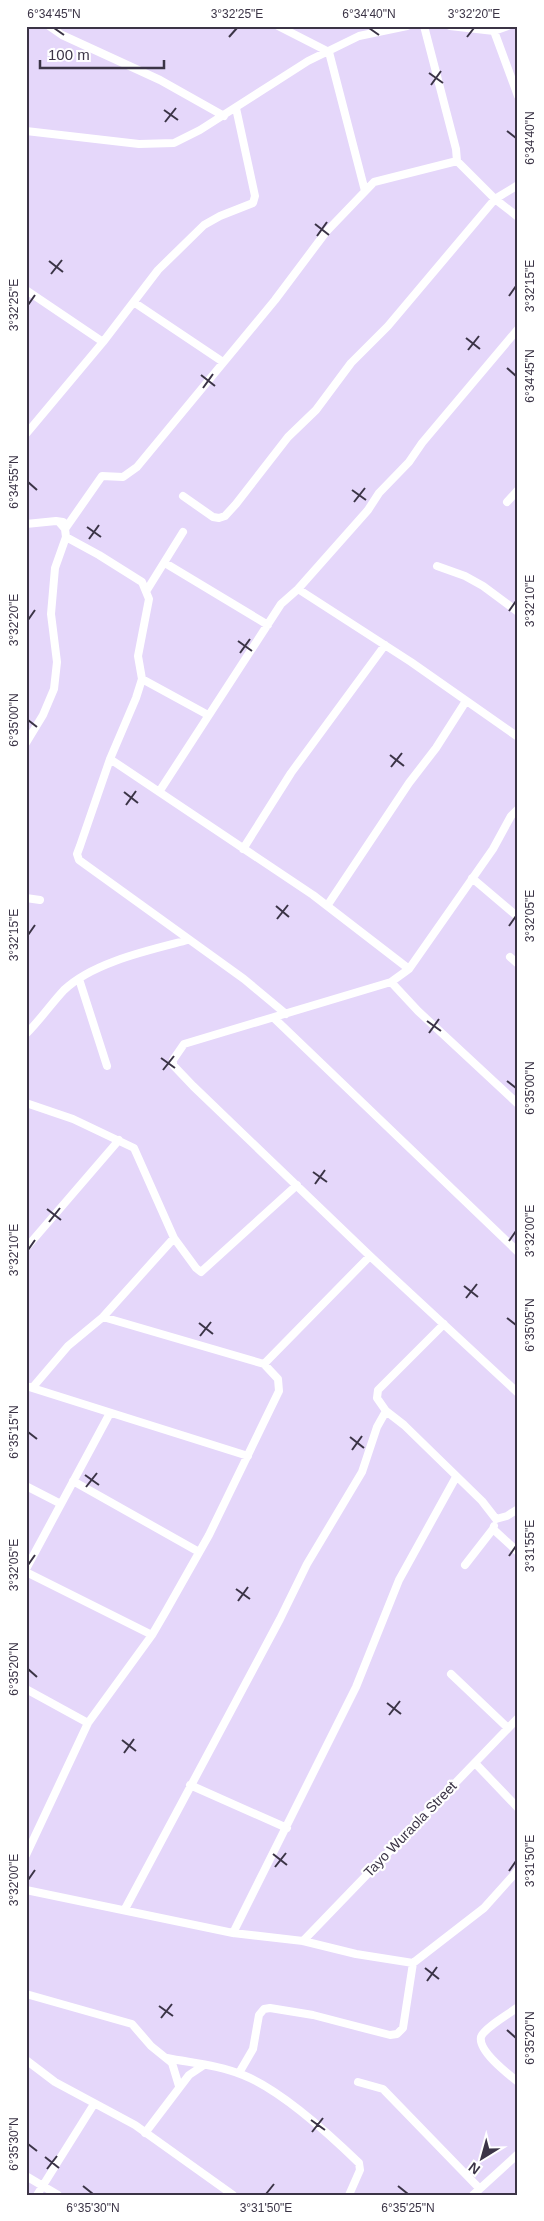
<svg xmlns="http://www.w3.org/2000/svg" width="544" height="2221" font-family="Helvetica,sans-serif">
<rect width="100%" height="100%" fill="#e5d7fa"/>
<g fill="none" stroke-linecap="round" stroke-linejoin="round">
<path stroke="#fff" stroke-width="8" d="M49 26 62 35 160 80 224 116
M278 26 329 52 365 191
M424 26 456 149 457 161 495 199 518 217
M450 26 494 31 508 26
M494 31 518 96
M26 131 139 144 174 143 200 130 308 61 359 36 407 26
M26 290 103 342
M135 303 223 362
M26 434 103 342 158 270 204 225 220 216 253 203 255 196 236 108
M183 496 213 517 219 518 225 516 236 504 288 437 316 410 351 363 388 326 495 199 518 185
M507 502 518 490
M26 524 56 521 63 522
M65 529 102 476 123 477 137 467 275 300 326 232 374 182 457 161
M66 537 99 555 142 582 149 599 138 656 142 679 136 698 110 759 80 846 77 854 79 860 244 979 286 1014
M165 563 268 625
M437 566 465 576 483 586 518 612
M298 589 411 662 518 737
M147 590 183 532
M142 679 208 715
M26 743 43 715 54 689 57 662 51 614 55 568 66 537 65 529 59 522
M110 759 313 895 409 969
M159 792 281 604 298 589 368 510 379 493 409 462 422 443 518 329
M518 809 511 816 493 849 409 969 391 982 184 1044 173 1060V1065L193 1086 370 1256 518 1393
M243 849 291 773 385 645
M472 878 518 917
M26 898 40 900
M327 906 409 783 436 748 466 701
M510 957 518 964
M79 979 107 1066
M391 982 418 1011 518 1104
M274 1018 518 1252
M26 1034C40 1020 51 1004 64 990 93 962 150 950 188 940
M26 1103 73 1119 134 1148 174 1238 196 1268 201 1272 297 1185
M26 1248 119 1140
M264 1364 370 1256
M26 1386 248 1456
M33 1387 68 1346 103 1317 174 1238
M386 1411 404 1425 482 1501 496 1519
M73 1481 199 1552
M26 1486 61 1504
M496 1519 507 1516 518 1509
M494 1526 493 1529 518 1552
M465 1565 493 1529
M26 1569 110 1413
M26 1572 152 1635
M451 1674 508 1728
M26 1689 88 1723
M475 1763 518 1808
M190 1785 287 1828
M26 1855 88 1723 152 1635 166 1611 209 1535 279 1391 278 1379 264 1364 103 1317
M26 1890 233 1933 303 1941 356 1954 413 1963
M125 1909 280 1619 307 1564 362 1472 377 1427 386 1411 377 1398 378 1390 444 1324
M233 1933 356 1687 399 1580 456 1477
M303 1941 518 1718
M26 1994 132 2024 151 2046 172 2063 179 2086
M518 2007C509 2014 484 2028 481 2037 478 2051 508 2074 518 2082
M167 2058C192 2063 219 2065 243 2075 281 2090 329 2134 359 2163L360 2170 349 2195
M26 2060 55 2082 135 2125 233 2195
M239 2073 253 2049 259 2015 264 2009 270 2008 313 2015 390 2035 397 2034 403 2028 413 1963 484 1908 518 1870
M358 2082 383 2089 479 2188
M145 2133 189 2075 204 2065
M26 2176 58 2195
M37 2195 94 2104
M473 2195 518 2154"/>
</g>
<path fill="none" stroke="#3b3446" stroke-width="2" d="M54 28 64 35M369 28 379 35M229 37 237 28M467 37 474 28M429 73 443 83M431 85 441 71M164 110 178 120M165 122 176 108M507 131 516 138M315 224 329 235M317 236 327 222M49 261 63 272M51 274 62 260M509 296 516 286M28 305 35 295M466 338 480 349M468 350 479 336M507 368 516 376M201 375 215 386M203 388 213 374M28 482 37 490M352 490 366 500M354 502 365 488M87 527 101 537M89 539 99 525M509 611 516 601M28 620 35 610M238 641 252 651M240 653 250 639M28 720 37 727M390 755 404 766M391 767 402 753M124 792 138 803M126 805 136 791M276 906 289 917M277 919 288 905M509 926 516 916M28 935 35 925M427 1021 441 1031M429 1033 439 1019M161 1058 175 1068M163 1070 174 1056M507 1081 516 1088M313 1172 327 1182M315 1184 325 1170M47 1209 61 1220M49 1222 60 1208M509 1241 516 1231M28 1250 35 1240M464 1286 478 1297M466 1298 477 1284M507 1318 516 1325M199 1323 213 1334M200 1336 211 1322M28 1432 37 1439M350 1437 364 1448M352 1450 362 1436M85 1475 99 1485M86 1487 97 1473M509 1556 516 1546M28 1565 35 1555M236 1589 250 1599M238 1601 248 1587M28 1669 37 1677M387 1703 401 1714M389 1715 400 1701M122 1740 136 1751M124 1753 134 1739M273 1854 287 1865M275 1867 286 1853M509 1871 516 1861M28 1880 35 1870M425 1968 439 1979M427 1981 437 1967M159 2006 173 2016M161 2018 172 2004M507 2030 516 2038M311 2120 325 2130M312 2132 323 2118M28 2144 37 2151M45 2157 59 2168M47 2169 57 2156M83 2186 93 2194M398 2186 408 2194M266 2194 274 2184"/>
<g text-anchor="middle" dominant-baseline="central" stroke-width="4.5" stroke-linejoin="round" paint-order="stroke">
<g font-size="14" fill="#3b3446" stroke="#fff">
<text transform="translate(410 1829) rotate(-46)">Tayo Wuraola Street</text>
</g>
</g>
<rect width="544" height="2221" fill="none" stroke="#ffffff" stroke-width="55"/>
<g transform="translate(482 2158) rotate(217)" stroke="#ffffff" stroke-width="4" paint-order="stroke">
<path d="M0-4L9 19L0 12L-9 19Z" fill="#3b3446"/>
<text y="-8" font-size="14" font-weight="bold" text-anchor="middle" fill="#3b3446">N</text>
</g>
<path d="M40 60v8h124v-8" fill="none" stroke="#3b3446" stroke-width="2.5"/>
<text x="48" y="60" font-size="15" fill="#3b3446" stroke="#ffffff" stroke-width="4" paint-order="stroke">100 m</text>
<rect x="28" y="28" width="488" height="2166" fill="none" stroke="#3b3446" stroke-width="2"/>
<g font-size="12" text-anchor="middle" fill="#3b3446">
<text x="54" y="18">6°34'45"N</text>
<text x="237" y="18">3°32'25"E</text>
<text x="369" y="18">6°34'40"N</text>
<text x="474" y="18">3°32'20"E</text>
<text transform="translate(530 138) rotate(-90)" y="4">6°34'40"N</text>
<text transform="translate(530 286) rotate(-90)" y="4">3°32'15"E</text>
<text transform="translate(14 305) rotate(-90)" y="4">3°32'25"E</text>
<text transform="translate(530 376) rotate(-90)" y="4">6°34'45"N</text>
<text transform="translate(14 482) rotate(-90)" y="4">6°34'55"N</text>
<text transform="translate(530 601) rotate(-90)" y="4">3°32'10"E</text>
<text transform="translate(14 620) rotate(-90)" y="4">3°32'20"E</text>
<text transform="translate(14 720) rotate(-90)" y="4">6°35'00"N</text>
<text transform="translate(530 916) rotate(-90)" y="4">3°32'05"E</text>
<text transform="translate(14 935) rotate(-90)" y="4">3°32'15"E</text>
<text transform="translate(530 1088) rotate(-90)" y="4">6°35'00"N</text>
<text transform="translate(530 1231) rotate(-90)" y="4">3°32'00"E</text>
<text transform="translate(14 1250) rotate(-90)" y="4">3°32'10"E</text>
<text transform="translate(530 1325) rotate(-90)" y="4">6°35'05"N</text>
<text transform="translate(14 1432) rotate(-90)" y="4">6°35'15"N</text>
<text transform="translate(530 1546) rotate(-90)" y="4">3°31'55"E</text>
<text transform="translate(14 1565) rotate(-90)" y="4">3°32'05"E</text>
<text transform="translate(14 1669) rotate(-90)" y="4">6°35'20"N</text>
<text transform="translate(530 1861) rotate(-90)" y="4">3°31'50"E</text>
<text transform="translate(14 1880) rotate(-90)" y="4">3°32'00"E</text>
<text transform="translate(530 2038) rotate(-90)" y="4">6°35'20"N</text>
<text transform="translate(14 2144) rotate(-90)" y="4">6°35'30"N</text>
<text x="93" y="2212">6°35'30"N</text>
<text x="266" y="2212">3°31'50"E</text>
<text x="408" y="2212">6°35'25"N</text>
</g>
</svg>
